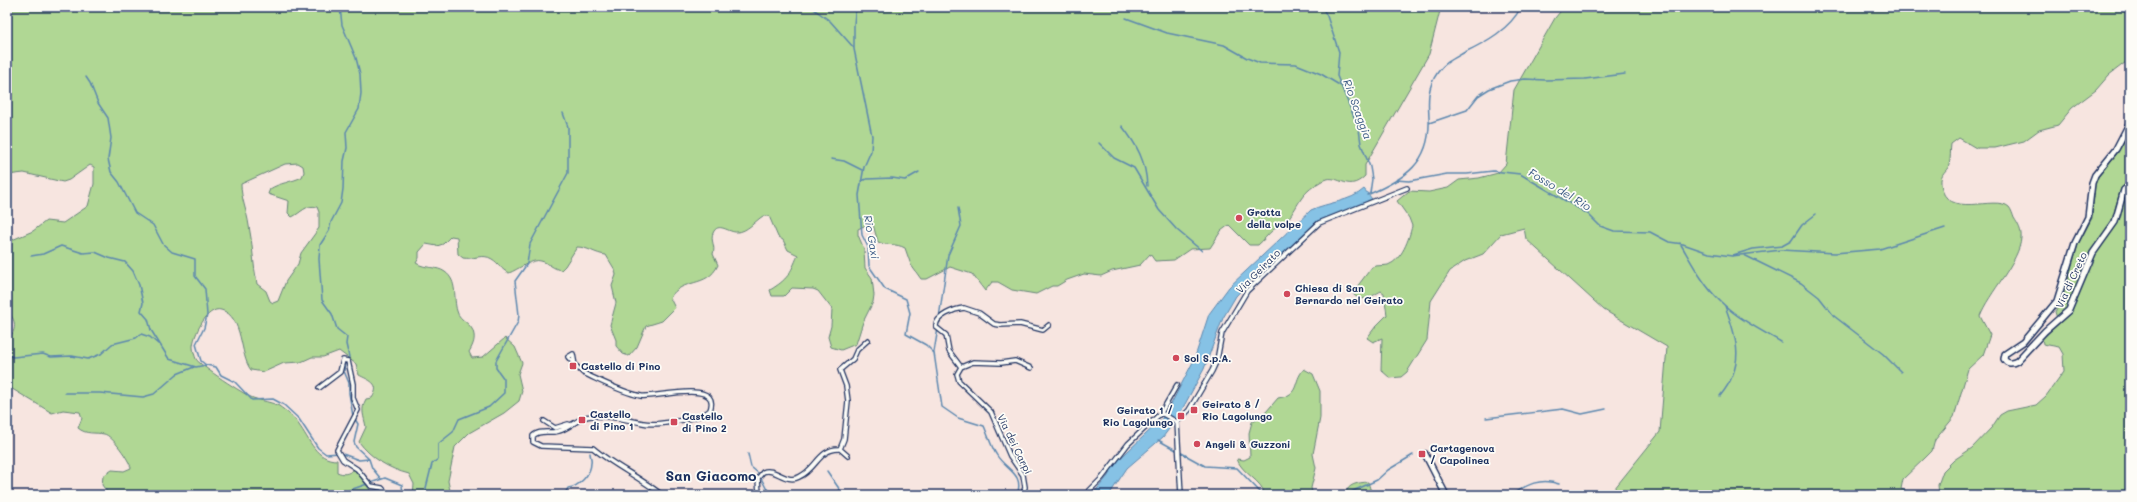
<svg xmlns="http://www.w3.org/2000/svg" width="2137" height="502" font-family="Mali,sans-serif">
<rect width="100%" height="100%" fill="#f7e5e0"/>
<filter id="ink" filterUnits="userSpaceOnUse"><feTurbulence type="fractalNoise" baseFrequency=".025" numOctaves="2"/><feDisplacementMap in="SourceGraphic" scale="8" xChannelSelector="R" yChannelSelector="G"/><feConvolveMatrix kernelMatrix="1 2 1 2 8 2 1 2 1" color-interpolation-filters="sRGB"/></filter>
<g filter="url(#ink)">
<path fill="#b0d794" stroke="#668379" fill-rule="evenodd" d="M7 7H1441L1429 54 1365 165V176C1346 195 1338 170 1320 182 1299 195 1301 202 1288 219 1285 223 1278 226 1273 230 1268 234 1264 240 1258 245H1249L1229 225 1221 231 1210 248 1190 249 1174 260 1155 261 1150 254 1140 265 1112 271 1101 276 1084 274 1067 280 1057 286H1052L1036 294 1012 290 998 282H992L985 291 972 274 950 267 927 279H921L911 265 905 248C896 243 887 246 878 242L873 225 868 224 858 229V235L864 249 865 268 872 278 874 295 873 302 863 322 856 344 841 350 831 347 828 337 831 326 832 309 818 291 813 289 792 288 784 296H772L770 290C788 279 790 274 798 255L788 250 783 240 778 237 769 216H763C755 221 747 232 737 232 729 233 718 221 713 233 710 241 716 246 713 254L718 265C707 289 682 277 670 298L675 308 662 321 646 326 637 347 629 356 623 354 616 346V340L610 325 616 303 612 286 616 275 615 270 606 255C595 254 588 247 577 247L565 266 561 270C553 269 549 263 541 261 533 258 517 270 509 273 501 270 499 263 492 259 483 253 472 260 463 258L458 254 457 237 451 236 443 244 437 246 426 244 419 252V258L416 263C425 269 437 266 445 272 458 281 453 298 457 311 459 321 473 323 474 335 475 341 472 347 469 352L472 358 483 357 505 338 515 347 522 363 518 374 522 391 519 401 504 413 469 433 455 447 448 481 451 495H413L414 484 409 474C389 469 371 458 359 442L366 427C364 416 360 410 366 399L372 398C382 383 368 380 359 375L356 364 339 351 323 357H312L301 362 284 363 264 372 251 370C239 355 244 316 221 310 207 306 193 336 193 347 193 351 195 356 196 359 199 365 245 395 253 398 261 401 272 402 279 406 286 411 295 418 299 425 310 440 316 460 337 460V472C344 475 348 474 353 470L356 471 370 490 379 495H107V492L102 485 103 476 112 470 124 471 131 468C130 461 112 435 104 434 95 432 86 435 78 428L82 418 80 412 63 410 52 413 9 387 7 388V339C17 332 17 319 7 312V248L12 240 33 231 46 221 63 223 88 206 94 184V167L90 165 69 180 63 182 24 173 7 175ZM298 163 303 166 304 172 302 177C292 182 279 183 270 189L268 194 289 201 288 213 292 217C301 213 306 204 317 207L319 212V228L301 253 298 264 286 281 278 301 273 303 270 301 266 291 257 284C253 265 253 245 249 226 247 211 241 199 241 184L285 164Z
M1564 7H2130V59L2109 75 2096 90 2072 108 2058 125 2039 130 2024 141 1995 148H1976L1959 138 1951 144C1950 150 1951 159 1949 165 1947 172 1940 172 1941 184 1945 221 1995 194 2009 207 2011 209 2013 215 2014 218 2018 224 2022 231 2021 238 2020 261 1988 294 1980 316L1990 335 1983 355 1968 369 1954 417 1935 440 1932 451 1925 458 1903 479 1901 489 1916 495H1598L1610 494 1660 432 1667 347 1604 310 1526 239 1524 228 1501 234 1483 254 1465 261 1450 271 1431 301 1427 340 1407 372 1401 377 1390 378 1381 370 1382 338 1373 342 1367 338 1376 326 1387 315 1384 293 1381 291C1372 296 1363 303 1354 295L1353 292 1372 267C1377 265 1383 266 1388 265 1402 260 1409 239 1412 226L1409 218 1397 201 1409 191 1429 192 1448 188 1459 180 1479 178 1498 173 1506 164 1514 90 1555 18Z
M2130 131V182L2121 188 2112 220 2091 252 2067 308 2057 318 2055 312 2064 294 2078 244 2092 218 2095 184 2098 177 2119 151Z
M2130 189V495H1939L1938 485 1943 471 1954 460 1972 448 1992 427 2000 415 2007 411 2036 405 2046 396 2064 371 2063 354 2059 347 2043 344 2042 339 2071 313 2095 255 2121 216 2125 197Z
M1304 369 1313 374 1320 391V418L1313 454 1316 468 1311 488 1313 495H1265C1262 480 1242 474 1237 459L1244 460 1250 457 1249 433 1252 422 1266 412 1278 398C1301 395 1292 382 1304 369Z
M1368 482 1372 495H1345C1348 483 1358 483 1368 482Z"/>
<path fill="#86c2e5" stroke="#5b87af" d="M1364 189 1372 199 1367 201 1368 203 1315 223 1298 241 1250 281 1236 296 1223 318 1204 369 1178 417 1163 437 1127 468 1109 495H1092L1108 476 1113 465 1161 420 1170 406 1194 360 1209 314 1229 287 1311 210C1328 202 1350 202 1364 189Z"/>
<g fill="none" stroke-linecap="round" stroke-linejoin="round">
<path stroke="#5b87af" stroke-width="1.5" d="M340 7 342 25 356 58 360 74 361 93 359 109 346 132 347 148 344 161 343 189 341 203 331 222 329 231 320 245 319 259 322 300 332 314 337 329 347 337 346 344 349 357 345 363 344 371 349 383V393L353 416 358 424 354 442 356 447 369 459 372 468 381 479
M811 7 830 21 854 48
M858 7 855 13 854 24V49L872 136 871 151 864 167 859 195 862 235 868 247 869 266 885 289 906 299 910 313 906 334 926 345 934 353 942 407 958 418 984 426C988 435 991 446 996 454 1005 470 1025 473 1017 495
M1322 7 1327 16 1339 52 1337 76 1359 129 1361 144 1370 167 1372 179 1370 193
M1126 18 1167 33 1224 45 1247 58 1260 63 1296 64 1321 74 1341 86
M86 77 90 83 98 103 108 118 111 138 108 159 111 172 119 182 135 213 153 225 163 244 172 252 195 259V276L205 289 207 315 204 328 196 344 201 361 206 365
M1429 123 1467 110 1478 96 1489 89 1510 81 1525 79 1545 80 1585 79 1625 74
M1122 126C1137 145 1146 161 1147 186
M1099 143 1114 158 1134 168 1159 210 1177 230 1202 251
M831 159 844 161 862 170
M1396 180 1409 181 1447 174H1467L1493 171 1520 174 1588 214 1600 226 1614 231 1650 232 1669 242 1683 244 1709 253 1732 256 1781 250 1835 253 1880 249 1945 228
M861 181 867 179 892 178 905 180 919 172
M1367 195C1405 179 1431 163 1429 118 1428 101 1427 87 1438 72 1445 62 1455 58 1465 52 1486 42 1510 29 1521 7
M1680 243C1692 263 1703 285 1720 301 1737 318 1760 330 1781 342
M1733 255 1753 249 1782 246 1791 241 1802 225 1816 214
M1744 255 1801 283 1819 297 1834 316 1883 354 1901 372
M31 256 43 254 61 246 83 253 95 252 109 258 125 262 133 271 139 285 143 303 141 311 148 319 151 330 169 359 196 367 206 365 216 367 221 375 235 382 252 400 273 399 284 405 299 419 318 448 326 454 340 453 359 460 369 459
M939 318 948 255 961 226 958 208
M934 352 939 322
M7 354 13 357 43 354 51 357 72 356 88 359 101 354 112 344 136 338 141 334 150 337 158 344
M65 393H100L143 397 154 394 177 374 194 367
M1720 396C1745 366 1738 340 1725 306
M1486 418 1563 409 1582 414 1606 409
M1158 440 1205 466 1237 468 1263 495
M748 454 751 467 758 473
M827 471 840 490 841 495
M761 478 766 488 774 495
M335 495 385 478 402 485 403 495
M427 495 426 488 432 464 438 459V444L453 432 459 419 489 407 504 393V379L496 368V361L518 322 519 315 515 281 527 264 530 244 568 173V127L563 113
M564 495 568 488C579 487 591 474 591 463 592 459 590 456 590 453
M647 495V494
M1349 495 1351 492 1377 480 1388 470 1413 455
M1511 495C1526 485 1541 477 1559 484"/>
<defs>
<path id="street" d="M575 365 573 354 568 357C573 363 578 368 583 373 601 381 621 392 641 396 653 399 722 378 710 410 701 419 656 426 643 423 626 420 610 415 592 416 579 416 571 428 559 431 551 434 539 429 533 436V442L541 446 593 448C614 466 640 477 662 495
M961 367 949 351 946 335 936 327C935 316 955 309 964 308L979 313 994 324 1000 325 1020 324 1043 330 1049 325
M319 388 340 372 343 360 348 361 353 384V398L358 410 337 450 343 460 357 469 371 486 382 488 388 495
M1161 413 1177 422
M544 421 555 428 568 424 571 425
M840 449 844 439 848 401 846 386 840 370 853 359 857 350 868 340
M759 495 758 478 763 472C775 467 786 484 799 477 816 470 819 448 840 449L848 456
M1023 495 1025 487 1023 475 1010 456 991 412 959 381 957 374 961 367 973 362 1001 363 1015 361 1031 368
M1085 495 1102 478 1128 444 1161 413 1177 385
M1181 495 1177 422 1189 410 1212 371 1217 360 1222 333 1247 291 1319 223 1407 188"/>
<path id="secondary" d="M2130 122 2116 149 2095 175 2092 183 2088 217 2075 243 2057 301 2023 342 2005 354 2004 359C2007 364 2012 364 2017 361L2045 331 2069 310 2093 253 2115 222 2124 190 2130 185
M1425 454 1446 495"/>
</defs>
<use href="#street" stroke="#1b2f5e" stroke-width="6"/>
<use href="#secondary" stroke="#1b2f5e" stroke-width="8"/>
<use href="#street" stroke="#fdfcf7" stroke-width="3.5"/>
<use href="#secondary" stroke="#fdfcf7" stroke-width="5"/>
</g>
</g>
<g fill="#d1495b" stroke="#fdfcf7" stroke-width="1.5">
<circle cx="1239" cy="218" r="4"/>
<circle cx="1287" cy="294" r="4"/>
<circle cx="1176" cy="358" r="4"/>
<rect x="569" y="362" width="8" height="8" rx="2"/>
<rect x="1190" y="406" width="8" height="8" rx="2"/>
<rect x="1177" y="412" width="8" height="8" rx="2"/>
<rect x="578" y="416" width="8" height="8" rx="2"/>
<rect x="670" y="418" width="8" height="8" rx="2"/>
<circle cx="1197" cy="444" r="4"/>
<rect x="1418" y="450" width="8" height="8" rx="2"/>
</g>
<g text-anchor="middle" dominant-baseline="central" stroke-width="3.5" stroke-linejoin="round" paint-order="stroke">
<g font-size="10" font-weight="bold" fill="#1b2f5e" stroke="#fdfcf7" text-anchor="start">
<text x="1247" y="212">Grotta<tspan x="1247" dy="12">della volpe</tspan></text>
<text x="1295" y="288">Chiesa di San<tspan x="1295" dy="12">Bernardo nel Geirato</tspan></text>
<text x="1184" y="358">Sol S.p.A.</text>
<text x="581" y="366">Castello di Pino</text>
<text x="1202" y="404">Geirato 8 /<tspan x="1202" dy="12">Rio Lagolungo</tspan></text>
<text x="1173" y="410" text-anchor="end">Geirato 1 /<tspan x="1173" dy="12">Rio Lagolungo</tspan></text>
<text x="590" y="414">Castello<tspan x="590" dy="12">di Pino 1</tspan></text>
<text x="682" y="416">Castello<tspan x="682" dy="12">di Pino 2</tspan></text>
<text x="1205" y="444">Angeli &amp; Guzzoni</text>
<text x="1430" y="448">Cartagenova<tspan x="1430" dy="12">/ Capolinea</tspan></text>
</g>
<g font-size="10" fill="#1b2f5e" stroke="#fdfcf7">
<text transform="translate(1258 271) rotate(-45)">Via Geirato</text>
<text transform="translate(2071 280) rotate(-65)">Via di Creto</text>
<text transform="translate(1015 444) rotate(64)">Via dei Carpi</text>
</g>
<g font-size="11" font-style="italic" fill="#3b5b86" stroke="#fdfcf7">
<text transform="translate(1358 109) rotate(70)">Rio Scaggia</text>
<text transform="translate(1560 189) rotate(31)">Fosso del Rio</text>
<text transform="translate(872 237) rotate(80)">Rio Gaxi</text>
</g>
<g font-size="14" font-weight="bold" fill="#1b2f5e" stroke="#fdfcf7">
<text x="711" y="475">San Giacomo</text>
</g>
</g>
<rect width="2137" height="502" fill="none" stroke="#fdfcf7" stroke-width="24"/>
<rect x="12" y="12" width="2113" height="478" fill="none" stroke="#1b2f5e" stroke-width="1.5" filter="url(#ink)"/>
</svg>
